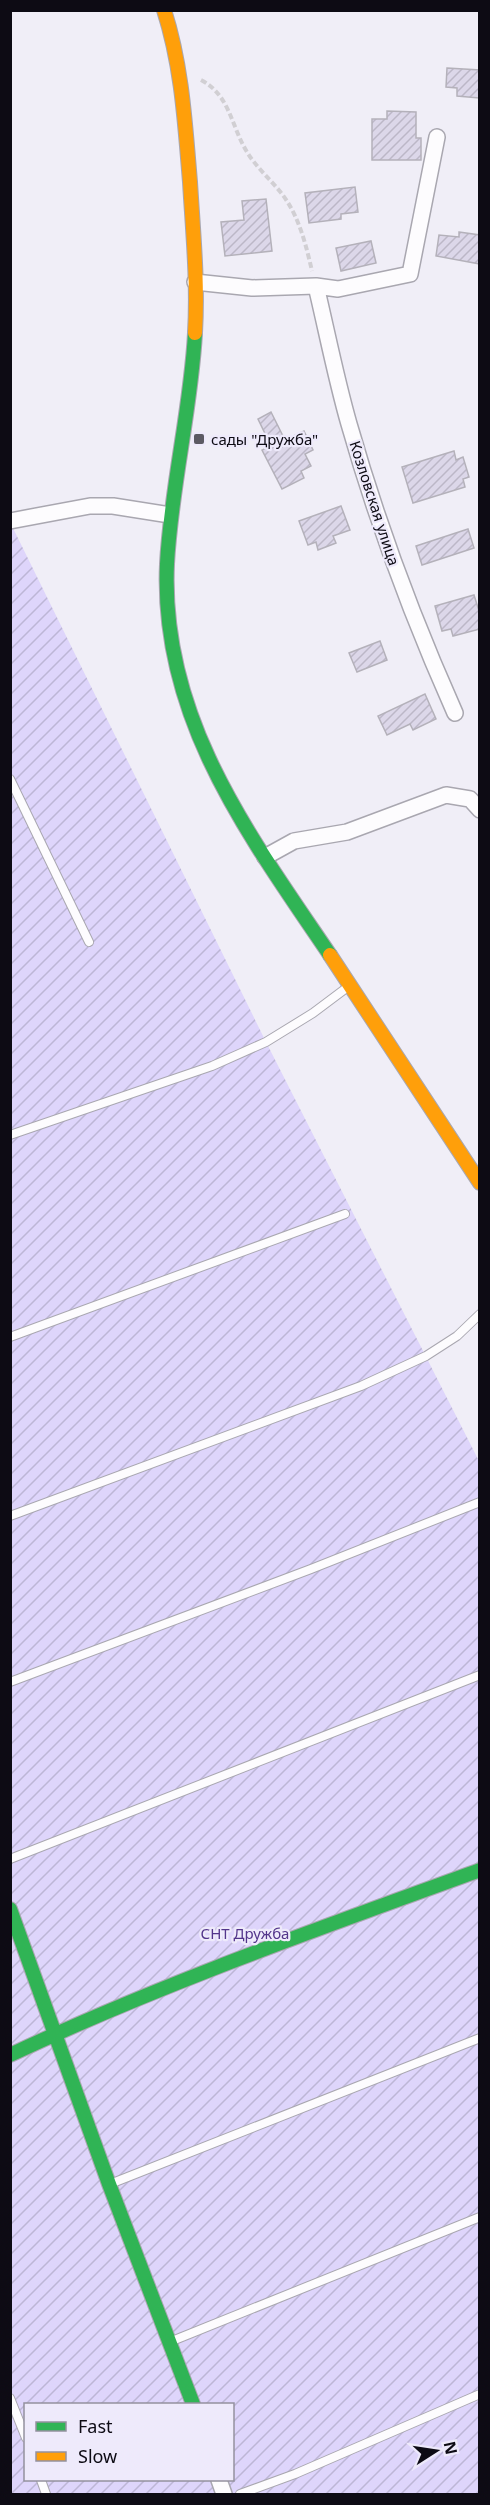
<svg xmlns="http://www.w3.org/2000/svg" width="490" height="2505" font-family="'Noto Sans',sans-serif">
<defs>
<pattern id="garden-furrows" width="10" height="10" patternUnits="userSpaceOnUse" patternTransform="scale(1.5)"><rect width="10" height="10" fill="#ded5fb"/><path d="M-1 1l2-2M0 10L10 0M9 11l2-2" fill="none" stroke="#bdb6d6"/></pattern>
<pattern id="building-hatch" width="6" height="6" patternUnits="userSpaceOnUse" patternTransform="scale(1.5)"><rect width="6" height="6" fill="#dcd7e9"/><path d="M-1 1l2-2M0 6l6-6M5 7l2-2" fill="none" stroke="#bcb7c7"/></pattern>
</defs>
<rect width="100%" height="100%" fill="#f0eef7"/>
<path fill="url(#garden-furrows)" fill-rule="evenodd" d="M10 522 266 1042 479 1461V2494H11ZM26 2404H232V2480H26Z"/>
<path fill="url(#building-hatch)" stroke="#b4b1ba" stroke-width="1.5" d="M447 68 480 70 479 98 457 96V88L446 87Z
M387 111 416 112V138H421V160H372V119H387Z
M355 187 358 212 341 214V219L309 223 305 193Z
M266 199 272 251 225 256 221 222 244 220 242 201Z
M459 232 480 235V264L436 256 439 235 459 237Z
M371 241 376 263 341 271 336 248Z
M271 412 285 440 304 431 313 450 305 454 311 466 301 471 304 478 282 489 262 450 271 446 258 419Z
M454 451 456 460 463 457 469 477 463 479 465 487 413 503 402 467Z
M341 506 350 530 333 536 336 543 318 550 316 542 308 545 299 521Z
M468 529 474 548 422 565 416 546Z
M474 595 480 614V629L453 636 451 629 442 631 435 606Z
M380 641 387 660 357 672 349 653Z
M425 694 436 719 413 730 410 724 387 735 378 716Z"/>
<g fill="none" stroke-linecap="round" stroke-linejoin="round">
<defs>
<path id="lane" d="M10 779 89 942
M10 1135 212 1066 266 1042 313 1013 349 986
M10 1337 345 1214
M10 1516 361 1386 426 1356 457 1336 480 1314
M10 1682 311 1569 480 1502
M10 1859 480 1675
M110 2184 480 2038
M172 2341 480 2217
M10 2398 26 2438
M41 2480 46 2494
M240 2494 295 2474 480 2394"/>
<path id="street" d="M195 282 252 288 316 286 338 289 410 274 437 137
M316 286C327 332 336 379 349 424 377 522 413 619 455 713
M10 521 90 506H113L170 515
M265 857 294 841 347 832 446 795 470 799 480 810
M219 2480 224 2494"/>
<path id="fast" d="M195 333C191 410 171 486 167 564 160 717 248 834 330 955
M10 1909 109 2184 193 2404
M10 2055C163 1983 321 1928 480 1870"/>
<path id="slow" d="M164 10C182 66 185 123 190 182 193 232 198 282 195 333
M330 955 480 1183"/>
</defs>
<use href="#lane" stroke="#a9a7b0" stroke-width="10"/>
<use href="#street" stroke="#a9a7b0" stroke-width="18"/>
<use href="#fast" stroke="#a9a7b0" stroke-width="16"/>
<use href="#slow" stroke="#a9a7b0" stroke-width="16"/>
<path stroke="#d1cfd3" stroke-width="4" stroke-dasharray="6 3" stroke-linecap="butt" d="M201 80C230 95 231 126 247 152 256 167 271 180 282 194 299 216 306 245 312 271"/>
<use href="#lane" stroke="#fdfcfe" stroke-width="8"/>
<use href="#street" stroke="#fdfcfe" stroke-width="15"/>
<use href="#fast" stroke="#30b455" stroke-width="14"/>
<use href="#slow" stroke="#ff9f0a" stroke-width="14"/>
</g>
<rect fill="#5c5a63" stroke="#eeeafb" stroke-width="2" x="193" y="433" width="12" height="12" rx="3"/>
<g text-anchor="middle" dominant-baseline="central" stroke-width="4.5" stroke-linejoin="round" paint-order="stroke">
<g font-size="15" fill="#0d0b14" stroke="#eeeafb" text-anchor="start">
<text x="211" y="439">сады "Дружба"</text>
</g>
<g font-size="15" fill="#0d0b14" stroke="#eeeafb">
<text transform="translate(375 503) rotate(72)">Козловская улица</text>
</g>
<g font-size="15" fill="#53358b" stroke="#eeeafb">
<text x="245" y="1933">СНТ Дружба</text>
</g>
</g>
<rect width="490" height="2505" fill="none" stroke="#0d0b14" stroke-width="24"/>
<rect x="24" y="2403" width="210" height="78" fill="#eeeafb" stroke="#94919f" stroke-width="1.5"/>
<rect x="36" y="2422" width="30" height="9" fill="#30b455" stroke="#94919f" stroke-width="1.5"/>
<text x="78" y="2433" font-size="18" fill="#0d0b14">Fast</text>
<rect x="36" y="2452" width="30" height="9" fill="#ff9f0a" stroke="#94919f" stroke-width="1.5"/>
<text x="78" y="2463" font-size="18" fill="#0d0b14">Slow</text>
<g transform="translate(436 2451) rotate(78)" stroke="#eeeafb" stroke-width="4.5" paint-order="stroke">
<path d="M0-4.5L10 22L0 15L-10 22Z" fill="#0d0b14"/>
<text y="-9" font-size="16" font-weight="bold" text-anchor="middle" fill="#0d0b14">N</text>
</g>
</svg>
